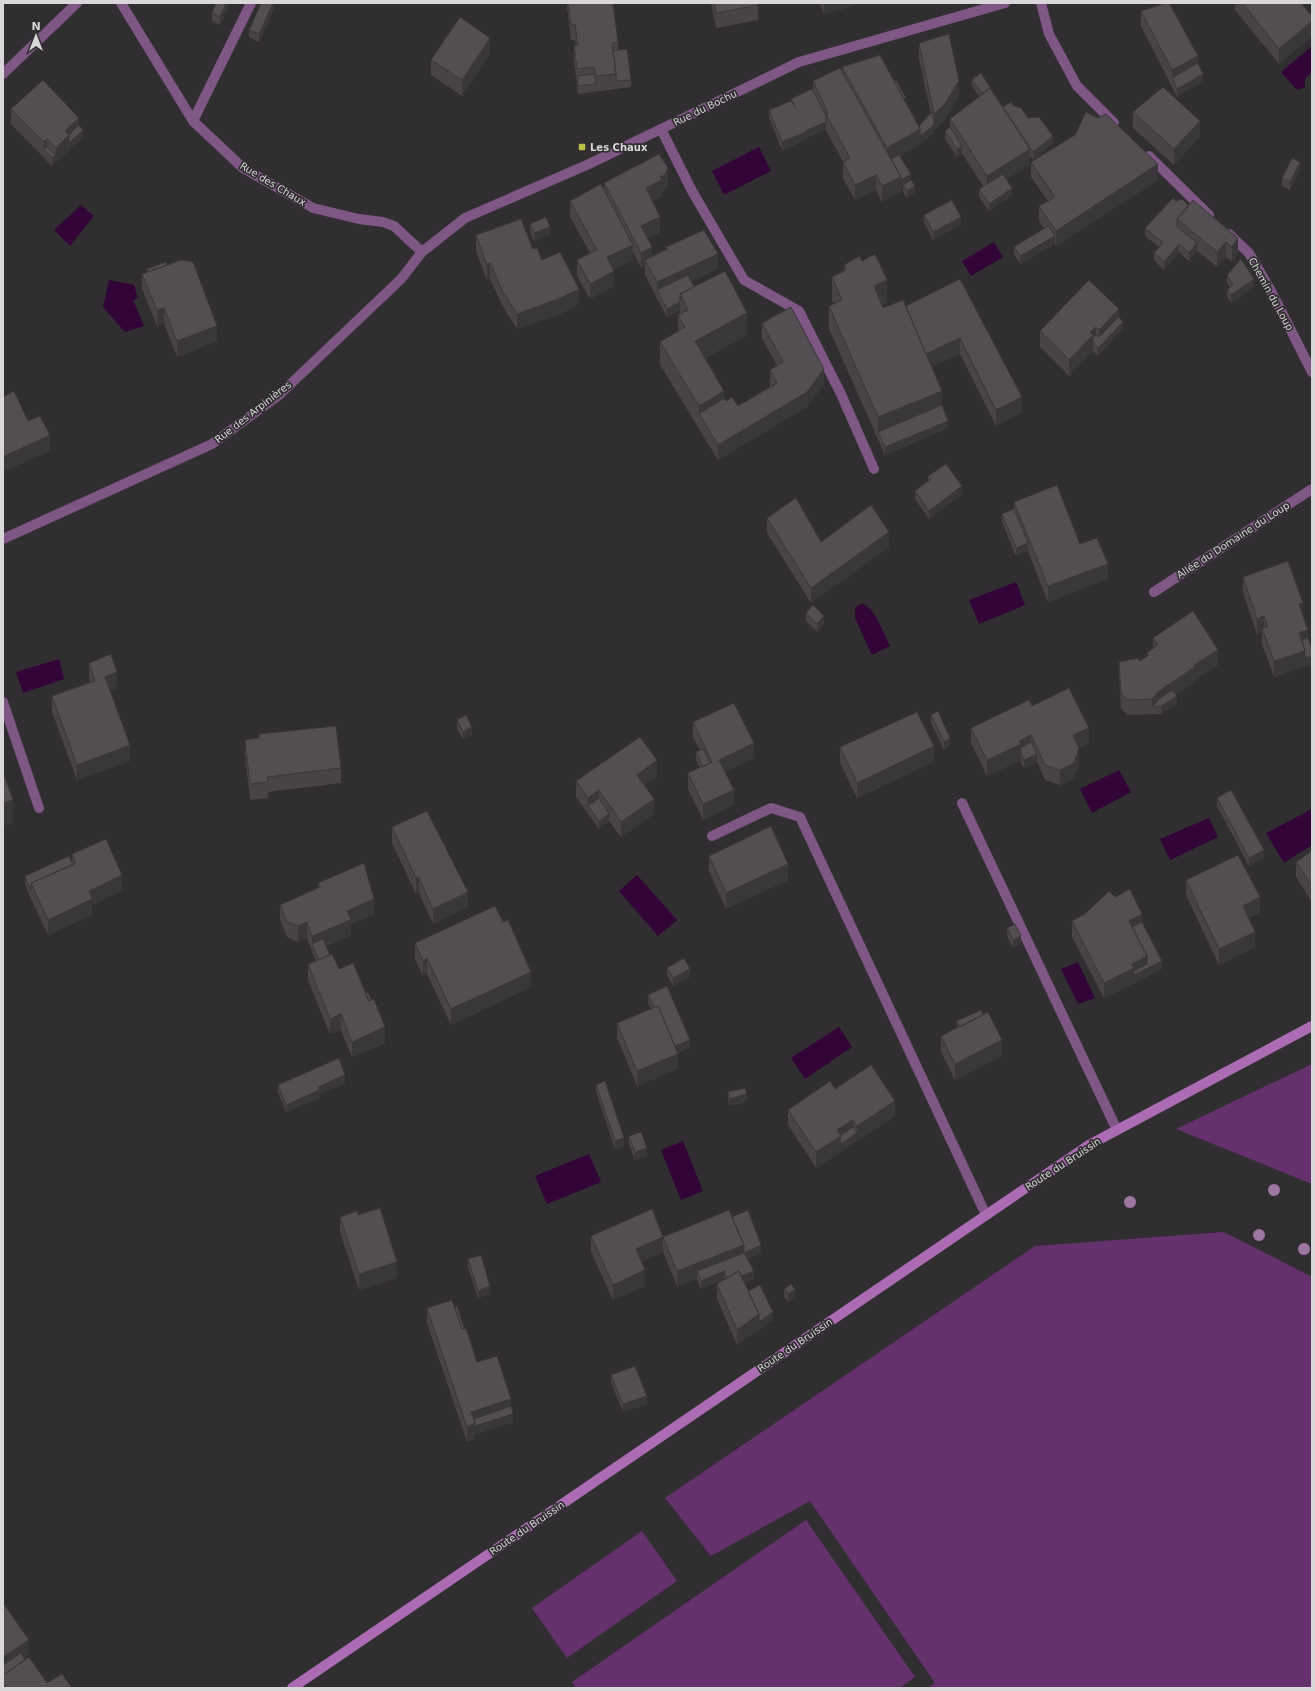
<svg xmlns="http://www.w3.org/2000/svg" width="1315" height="1691" font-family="'DejaVu Sans',sans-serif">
<rect width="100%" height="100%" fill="#312e31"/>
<path fill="#65316d" d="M1312 1064V1184L1176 1129Z
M1224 1232 1312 1277V1688H928L935 1683 810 1501 711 1556 665 1498 1035 1246Z
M806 1520 915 1677 900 1688H576L572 1682Z
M642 1531 677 1581 567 1658 532 1608Z"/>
<path fill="#320438" d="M1311 47 1312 72 1305 78V87L1298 90 1294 87 1281 72Z
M759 147 771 171 724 195 712 171Z
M81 205 94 216 70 246 54 230Z
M994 242 1003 257 971 276 962 261Z
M109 280 134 285 138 298 133 300 144 326 125 332 103 307Z
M1016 582 1025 605 979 624 969 600Z
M861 604C874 604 884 635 890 646L872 655 855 618V608Z
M59 659 64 679 23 693 16 672Z
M1119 770 1131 792 1092 813 1080 789Z
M1312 809V845L1284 863 1266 833Z
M1209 818 1218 837 1170 860 1160 839Z
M637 875 677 920 658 936 619 891Z
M1078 962 1095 998 1078 1004 1061 969Z
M839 1027 852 1047 805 1079 791 1058Z
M683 1141 703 1191 681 1200 661 1150Z
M589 1154 601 1182 547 1204 535 1176Z"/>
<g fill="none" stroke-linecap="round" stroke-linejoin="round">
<path stroke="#7f5784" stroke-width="10" d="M661 129 692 191 744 280 799 311 841 394 874 469
M3 702 39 808
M962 803 1117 1130
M712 836 771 808 800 817 986 1215"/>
<path stroke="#7f5784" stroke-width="10" d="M121 3 193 121 243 168 313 208 359 219 383 222 394 226 422 252
M1041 3 1049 34 1077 86 1114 123
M3 74 77 3
M193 121 251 3
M1149 156 1209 215
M1229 234 1249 253 1271 291 1312 372
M3 539 212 444 279 395 401 279 422 252 465 218 589 164 799 62 1005 3
M1154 592 1312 489"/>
<path stroke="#ac6cb4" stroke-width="10" d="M292 1688 1089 1145 1312 1026"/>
</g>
<g fill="#9d77a2">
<circle cx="1274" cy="1190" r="6"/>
<circle cx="1130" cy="1202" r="6"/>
<circle cx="1259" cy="1235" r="6"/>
<circle cx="1304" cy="1249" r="6"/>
</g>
<path fill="#474347" d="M216 3H230L220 25 212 21V13Z
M274 3V9L259 42 249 37V30Z
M567 3H613L618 43V50L631 80V87L578 94 574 61V45H576L575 40H571L567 8Z
M711 3H758V20L716 28Z
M820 3H859V4L824 14Z
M1235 3H1301L1312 16V36L1279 64 1235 10Z
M1141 11 1198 63 1203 81 1177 97 1141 26Z
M919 43 959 96 944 121 934 130 933 134 920 144 900 156 911 180 915 193 907 198 903 192V186L901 188V192L882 202 876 190 855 200 843 178V162L826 130 806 138V140L782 150 769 118V110L791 101V99L813 90V81L842 72V67L906 103 919 126 931 114 919 59Z
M490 53 462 96 431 75V60Z
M972 79 991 90 1003 108 1014 106 1028 118 1053 143 1033 160 1030 156V165L1007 179 1012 196 989 211 979 197V189L983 186 962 153 957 157 945 139V131L950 127V119L979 97 972 86Z
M11 109 79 125 83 137 52 166 11 124Z
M1133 112 1200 136 1174 165 1133 128Z
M1031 162 1158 180 1056 246 1055 244 1020 264 1014 254V247L1044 229 1039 221V206L1048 201 1031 177Z
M1300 170 1290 190 1282 186V178Z
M604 183 668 184 665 190 662 191V196L652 201 660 232 647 239 652 256 666 250V247L718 269 691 281 694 287 747 335 705 358 726 401 738 406 770 387V370L777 366 762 338V323L824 384 807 407 718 460 660 365V342L678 331V315L680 314V310L667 317 645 275V266L641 268 633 252V260L613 270 614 286 590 299 577 276V260L590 253 570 217V201L604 189Z
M1193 200 1238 254 1232 262 1226 257 1217 267 1197 251 1189 261 1179 252 1164 270 1154 260V253L1159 247 1145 236V228L1176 201 1189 206Z
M924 215 961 224 933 240 924 223Z
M530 224 550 235 534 241 530 232Z
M476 235 533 249 579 304 558 315 517 329 502 305 490 279 487 280 476 251Z
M862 261 887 303 882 305 883 308 906 306 960 279 1022 412 996 426 960 354 932 366 948 428 885 455 829 329V306L834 304 832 300V277L844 271V265Z
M167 265 217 341 177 357 164 323 157 326 142 289V274L147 272V269Z
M1227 275 1254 286 1231 303 1227 297V290L1230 287 1227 283Z
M1119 317 1123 329 1098 356 1093 351 1069 376 1040 347V331Z
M928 476 962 494 929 519 915 499V491L928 481Z
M1014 502 1080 544 1108 579 1048 602 1028 551 1016 556 1002 522V514L1014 509Z
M767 518 821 542 889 547 811 603 767 533Z
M1243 577 1303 615 1308 638 1312 649V664L1274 677 1262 644V632L1257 634 1243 592Z
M806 613 824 624 817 632 806 621Z
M1153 638 1218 665 1195 680V682L1176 695 1177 704 1161 714 1128 715 1121 709 1119 677V662L1140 661 1147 657V653L1153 649Z
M89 663 117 688 110 690 130 761 77 780 52 712V696L90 682 89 678Z
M1032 706 1089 743 1079 748V764L1074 778 1060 785 1045 780 1037 762 1024 768 1020 760 987 776 971 743V728Z
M931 715 950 745 944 750 931 723Z
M457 720 472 735 463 739 457 728Z
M693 722 754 758 725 772 734 805 703 820 688 789V773L700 768 696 760V752L700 750 693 738Z
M259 734 341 768V783L268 792V798L250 800 245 755V740L259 738Z
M840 747 934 762 857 798 840 763Z
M657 776 644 785 654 814 621 837 609 821 599 829 576 797V781Z
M1217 798 1264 858 1249 866 1217 806Z
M392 827 468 907 433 924 419 893 416 894 392 843Z
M1312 851V902L1296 877V862Z
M72 854 122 890 92 905V915L48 935 31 899 25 884V876L72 862Z
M709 856 788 880 726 909 709 871Z
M1186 880 1260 912 1248 918 1255 947 1219 965 1186 895Z
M318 883 374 915 351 924V935L326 946 330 955 385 1043 352 1057 341 1030 330 1034 308 980V964L316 961 307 938 298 942 287 937 280 920V905L318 888Z
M1072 921 1142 922 1162 969 1104 998 1072 937Z
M503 922 531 987 451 1025 427 974 423 976 415 959V943Z
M1007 928 1021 943 1013 948 1007 936Z
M667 968 690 977 673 986 667 975Z
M648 995 690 1048 678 1053V1069L637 1086 617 1038V1023L651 1009 648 1003Z
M957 1021 1002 1056 955 1080 941 1052V1036L957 1028Z
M345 1083 320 1094V1098L286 1112 278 1092V1085Z
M596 1085 624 1146 615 1149 596 1092Z
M835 1089 895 1116 816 1168 788 1125V1110Z
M728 1092 747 1102 729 1106 728 1100Z
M629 1136 647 1156 635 1160 629 1144Z
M358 1215 397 1278 359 1290 340 1232V1217Z
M732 1217 761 1253 747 1259 754 1279 744 1283 748 1291 773 1320 737 1345 717 1299V1284L724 1280V1279L701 1289 697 1279 677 1286 663 1252 641 1262 645 1286 613 1300 591 1252V1236L663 1237Z
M468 1259 490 1294 478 1298 468 1267Z
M784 1289 795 1297 788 1302 784 1297Z
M455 1307 464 1328 477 1362 511 1406 513 1422 475 1434V1439L467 1442 427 1323V1308Z
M611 1375 647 1404 623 1412 611 1383Z
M3 1603 29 1655 24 1658 47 1683 72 1688H3Z"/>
<path fill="#393739" d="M226 3H230L220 25V17Z
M273 3H274V9L259 42V34Z
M824 3H859V4L824 14Z
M1312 21V36L1279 64V49Z
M490 38V53L462 96V80Z
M1198 56V71L1172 78V70Z
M1203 74V81L1177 97V89Z
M959 81V96L944 121 934 130 933 134 920 144V136L934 122V114Z
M79 118V133L83 130V137L52 166V158L56 155V148L65 131Z
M1200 121V136L1174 165V149Z
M826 122V130L806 138V140L782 150V142Z
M920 129V144L887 164V148Z
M1053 136V143L1033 160V152Z
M47 139V153L44 150V142Z
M962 146V154L957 157V149Z
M1030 149V165L987 192V176Z
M1300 162V170L1290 190V182Z
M1158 164V180L1056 246V231Z
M668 168V184L665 190 662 191V196L646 204V188L660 177Z
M911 174V182L903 185V186L901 188V192L882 202V186L901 177Z
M876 175V190L855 200V185Z
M915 186V193L907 198V191Z
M1012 188V196L989 211V204Z
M660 217V232L641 242V226Z
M961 217V224L933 240V232Z
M550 227V235L534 241V233Z
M1055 236V244L1020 264V256Z
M1238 238V254L1232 262V247Z
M1226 242V257L1217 267V252Z
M1197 243V251L1189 261V253Z
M1179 244V252L1164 270V262Z
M633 245V260L607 273V257Z
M652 247V263L645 260V266L641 268V253Z
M718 254V269L660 296 657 290V282Z
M490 263V279L487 280V265Z
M614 271V286L590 299V284Z
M1254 279V286L1231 303V295Z
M887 280V303L874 309V286Z
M579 289V304L558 315 517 329V314Z
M680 302V310L667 317V309Z
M164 308V323L157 326V310Z
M1119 309V325L1099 345V330Z
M747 313V335L695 363V341Z
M1123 322V329L1098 356V348Z
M217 326V341L177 357V341Z
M1096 327V342L1093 343V351L1069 376V360L1090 332Z
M960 338V354L924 370V355Z
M824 369V384L807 407 718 460V445Z
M724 391V413L699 414V406Z
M942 391V413L878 432V440V417Z
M1022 397V412L996 426V410Z
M948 421V428L885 455V447Z
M50 435V451L3 472V457Z
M962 486V494L929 519V511Z
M889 532V547L811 603V588Z
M1028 543V551L1016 556V548Z
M1108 564V579L1048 602V586Z
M1303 603V619L1299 604Z
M824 616V624L817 632V624Z
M1264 616V632L1262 628V632L1257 634V619Z
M1308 630V646L1299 641V633Z
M1218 650V665L1195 680V682L1159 707V706L1152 707V699L1159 691 1194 665Z
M1305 651 1312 656V664L1274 677V661Z
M117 672V688L105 692V677Z
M1177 696V704L1161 714V706Z
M472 727V735L463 739V732Z
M1089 728V743L1073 751V735Z
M1031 735V750L1021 752V760L987 776V760L1019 741Z
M950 738V745L944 750V742Z
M754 743V758L719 775V760Z
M130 745V761L77 780V765Z
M934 746V762L857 798V783Z
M1079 748V764L1074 778 1060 785V770Z
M1037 754V762L1024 768V760Z
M657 760V776L637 790V775Z
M599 790V806H588V798Z
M734 790V805L703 820V804Z
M654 799V814L621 837V822Z
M13 800V823L3 826V803Z
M609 814V822L599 829V821Z
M1264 850V858L1249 866V858Z
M788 864V880L726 909V893Z
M122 875V890L92 905V915L48 935V920L89 891Z
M416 878H419V893L416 894Z
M468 892V907L433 924V909Z
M1260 897V912L1243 921V906Z
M374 899V915L351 924V935L315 950 312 944V936L347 911Z
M1142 914V930L1129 929V921Z
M307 922V938L298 942V926Z
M1255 932V947L1219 965V949Z
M1021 936V943L1013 948V940Z
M1147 956 1162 961V969L1134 983V975V983L1104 998V983L1132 964Z
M427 958V974L423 976V961Z
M690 969V977L673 986V978Z
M531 972V987L451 1025V1009Z
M341 1014V1030L330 1034V1019Z
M385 1027V1043L352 1057V1042Z
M690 1040V1048L672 1055V1048Z
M1002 1040V1056L955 1080V1064Z
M678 1054V1069L637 1086V1071Z
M345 1075V1083L320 1094V1098L286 1112V1105L318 1087Z
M747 1094V1102L729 1106V1099Z
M895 1101V1116L816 1168V1152L837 1130 853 1120V1135L857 1133V1126Z
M624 1138V1146L615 1149V1141Z
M647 1148V1156L635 1160V1152Z
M663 1237V1252L636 1264V1249Z
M744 1245V1260L697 1271V1279L677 1286V1271Z
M761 1245V1253L744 1260V1253Z
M397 1262V1278L359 1290V1274Z
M645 1270V1286L613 1300V1285Z
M724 1271V1279L701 1289V1281Z
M754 1271V1279L729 1290V1282Z
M490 1286V1294L478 1298V1291Z
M795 1289V1297L788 1302V1294Z
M773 1312V1320L737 1345V1330L759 1314Z
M647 1396V1404L623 1412V1404Z
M511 1399V1414H513V1422L475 1434V1439L467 1442V1427L471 1412Z
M29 1640V1655L3 1673V1657Z"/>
<path fill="#524e52" stroke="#393739" d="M216 3H226L220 17 212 13Z
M261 3H273L259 34 249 30Z
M568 3H613L618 43H612L616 74 596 76 594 67 577 69 574 45H578L575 24 571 25Z
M714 3H758V5L716 13Z
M1166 3H1169L1198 56 1172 70 1141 11Z
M1242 3H1301L1312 16V21L1279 49Z
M460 17 490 38 462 80 431 60Z
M949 34 959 81 944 105 934 114 919 43Z
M627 49 631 80 616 81V74L613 51Z
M880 55 920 129 887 148 842 67Z
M1198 63 1203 74 1177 89 1172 78Z
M840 68 901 177 882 186 876 175 855 185 843 162 850 158 826 114 828 113 813 81Z
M981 73 991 89 990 88 982 94 972 79Z
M594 74 596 84 578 86 577 76Z
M43 80 79 118 65 131 69 135 56 148 47 139 44 142 11 109Z
M896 80 906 98 904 99 894 81Z
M1163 87 1200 121 1174 149 1133 112Z
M990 88 1030 149 987 176 950 119Z
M812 89 826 116V122L805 131 806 132 782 142 769 110 791 101 796 109 791 99Z
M1011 102 1014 106 1021 108 1028 118 1039 117 1053 136 1033 152 1003 107Z
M932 112 934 122 933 126 920 136V129L919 126Z
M1086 112 1098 118 1106 114 1158 164 1056 231 1039 206 1055 197 1031 162 1075 135Z
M79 125 83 130 69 143V135Z
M950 127 962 146 957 149 945 131Z
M47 147 56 155 52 158 44 150Z
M659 154 668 168 665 175 660 177 662 180 646 188 660 217 641 226 652 247 641 253 604 183Z
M899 155 911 174 901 180V177L891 159Z
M1292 158 1300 162 1290 182 1282 178Z
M1003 174 1012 188 989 204 979 189Z
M911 180 915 186 907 191 903 185Z
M601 184 633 245 607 257 614 271 590 284 577 260 597 250 570 201Z
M1173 198 1176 201 1182 199 1189 206 1177 219V227L1197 243 1189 253 1179 244 1164 262 1154 253 1163 243 1145 228Z
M952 200 961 217 933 232 924 215Z
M1193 200 1238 238 1232 247 1226 242 1217 252 1177 219Z
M546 217 550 227 534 233 530 224Z
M521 219 533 249 537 248 542 260 560 252 579 289 558 299 517 314 502 290 490 263 487 265 476 235Z
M1048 226 1055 236 1020 256 1014 247Z
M704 230 718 254 657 282 645 260 667 249 666 247Z
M875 254 887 280 874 286 883 308 903 300 942 391 878 417 829 306 842 300 832 277 846 270 844 265 860 256 862 261Z
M1241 259 1254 279 1231 295 1227 290 1233 285 1227 275Z
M181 260 193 262 217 326 177 341 164 308 157 310 142 274Z
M166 262 167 265 148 272 147 269Z
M725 271 747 313 695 341 724 391 699 406 660 342 685 327 678 315 688 310 680 294Z
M688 275 694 287 680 294V302L667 309 657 290Z
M960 279 1022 397 996 410 960 338 926 354 906 306Z
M1089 280 1119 309 1099 330 1096 327 1090 332 1093 335 1069 360 1040 331Z
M791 307 824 369 807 392 718 445 699 414 724 398 726 401 732 397 738 406 777 383 770 370 783 362 762 323Z
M1119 317 1123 322 1098 348 1093 343V337L1096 335 1099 337Z
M14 391 28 421 40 416 50 435 3 457V397Z
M942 405 948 421 885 447 878 432Z
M946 464 962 486 929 511 915 491 931 479 928 476Z
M1057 485 1080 544 1097 538 1108 564 1048 586 1014 502Z
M796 498 821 542 871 505 889 532 811 588 767 518Z
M1014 509 1028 543 1016 548 1002 514Z
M1288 561 1303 603 1299 604 1308 630 1299 633 1305 651 1274 661 1262 628 1268 627 1264 616 1257 619 1243 577Z
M813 605 824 616 817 624 806 613Z
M1193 611 1218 650 1194 665 1195 667 1159 691 1152 699 1128 700 1121 694 1119 662 1138 658 1140 661 1149 655 1147 653 1158 645 1153 638Z
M1308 638 1312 649V656L1305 658V651L1302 640Z
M111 654 117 672 105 677 130 745 77 765 52 696 95 681 89 663Z
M1069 688 1089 728 1073 735 1079 748 1074 763 1060 770 1045 765 1031 735 1019 741 1021 744 987 760 971 728 1029 700 1032 706Z
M1172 690 1177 696 1161 706 1152 707 1159 699Z
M734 703 754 743 719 760 734 790 703 804 688 773 712 762 693 722Z
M938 711 950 738 944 742 931 715Z
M917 712 934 746 857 783 840 747Z
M466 715 472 727 463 732 457 720Z
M336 726 341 768 267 777 268 782 250 784 245 740 259 738V734Z
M640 737 657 760 637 775 654 799 621 822 599 790 588 798 576 781Z
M1031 742 1037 754 1024 760 1021 752V748Z
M703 749 710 763 703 767 696 752Z
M3 772 13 800 3 803Z
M1231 790 1264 850 1249 858 1217 798Z
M599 798 609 814 599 821 588 806Z
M427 811 468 892 433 909 419 878H416L392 827Z
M771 826 788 864 726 893 709 856Z
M106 839 122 875 89 891 92 899 48 920 31 883 76 863 72 854Z
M1312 851V886L1296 862Z
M1238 855 1260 897 1243 906 1255 932 1219 949 1186 880Z
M69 856 73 865 31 883V891L25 876Z
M364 863 374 899 347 911 351 920 312 936 307 922 298 926 287 922 280 905 320 887 318 883Z
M1130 889 1142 914 1129 921 1147 956 1132 964 1134 968 1104 983 1072 921 1085 914 1109 891 1115 897Z
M495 906 503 922 508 920 531 972 451 1009 427 958 423 961 415 943Z
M1142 922 1162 961 1134 975V971L1147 964V956L1132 927Z
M1015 924 1021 936 1013 940 1007 928Z
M323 939 330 955 319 960 312 944Z
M332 954 339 969 353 963 369 1001 374 999 385 1027 352 1042 341 1014 330 1019 308 964Z
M684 958 690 969 673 978 667 968Z
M667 986 690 1040 675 1046 658 1006 654 1007 648 995Z
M368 992 371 1000 369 1001 365 993Z
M658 1006 678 1054 637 1071 617 1023Z
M981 1010 983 1015 960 1027 957 1021Z
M988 1012 1002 1040 955 1064 941 1036Z
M339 1058 345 1075 318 1087 320 1090 286 1105 278 1085Z
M871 1065 895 1101 857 1126 853 1120 837 1130 841 1136 816 1152 788 1110 830 1081 835 1089Z
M605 1081 624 1138 615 1141 596 1085Z
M745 1088 747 1094 729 1099 728 1092Z
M853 1127 857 1133 841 1144 840 1136Z
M641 1132 647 1148 635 1152 629 1136Z
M380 1208 397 1262 359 1274 340 1217 357 1211 358 1215Z
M652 1209 663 1237 729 1210 744 1245 677 1271 663 1237 636 1249 645 1270 613 1285 591 1236Z
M748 1210 761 1245 744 1253V1245L732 1217Z
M744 1253 754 1271 741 1276 739 1271 727 1278 724 1271 701 1281 697 1271Z
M481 1255 490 1286 478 1291 468 1259Z
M739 1271 759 1314 737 1330 717 1284Z
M791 1284 795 1289 788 1294 784 1289Z
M760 1285 773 1312 759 1322V1314L748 1291Z
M452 1300 462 1329 466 1328 477 1362 497 1356 511 1399 471 1412 475 1423 467 1427 427 1308Z
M457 1306 464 1328 462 1329 455 1307Z
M635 1366 647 1396 623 1404 611 1375Z
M511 1406 513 1414 475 1426V1423L474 1419Z
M3 1603 29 1640 3 1657Z
M21 1653 25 1660 3 1675V1665Z
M29 1657 47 1683 62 1674 72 1688H7L3 1683V1675Z"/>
<rect fill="#b9c046" stroke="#312e31" stroke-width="1.5" x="578" y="143" width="8" height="8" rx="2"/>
<g text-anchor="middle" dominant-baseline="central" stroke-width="3.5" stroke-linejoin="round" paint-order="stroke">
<g font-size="10" fill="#d9d7d9" stroke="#312e31">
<text transform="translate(705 108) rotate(-26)">Rue du Bochu</text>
<text transform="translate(273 184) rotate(31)">Rue des Chaux</text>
<text transform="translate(1271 294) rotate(61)">Chemin du Loup</text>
<text transform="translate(253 412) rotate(-38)">Rue des Arpinières</text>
<text transform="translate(1233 540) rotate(-33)">Allée du Domaine du Loup</text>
<text transform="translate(1063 1164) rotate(-33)">Route du Bruissin</text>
<text transform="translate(795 1345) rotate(-34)">Route du Bruissin</text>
<text transform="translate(527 1528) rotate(-34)">Route du Bruissin</text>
</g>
<g font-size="10" font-weight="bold" fill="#d9d7d9" stroke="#312e31" text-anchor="start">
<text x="590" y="147">Les Chaux</text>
</g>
</g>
<rect width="1315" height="1691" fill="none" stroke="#d9d7d9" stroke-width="8"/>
<g transform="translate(36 36)" stroke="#312e31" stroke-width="3" paint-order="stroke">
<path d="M0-3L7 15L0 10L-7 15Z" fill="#d9d7d9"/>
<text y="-6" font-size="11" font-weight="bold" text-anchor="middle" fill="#d9d7d9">N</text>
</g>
</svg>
